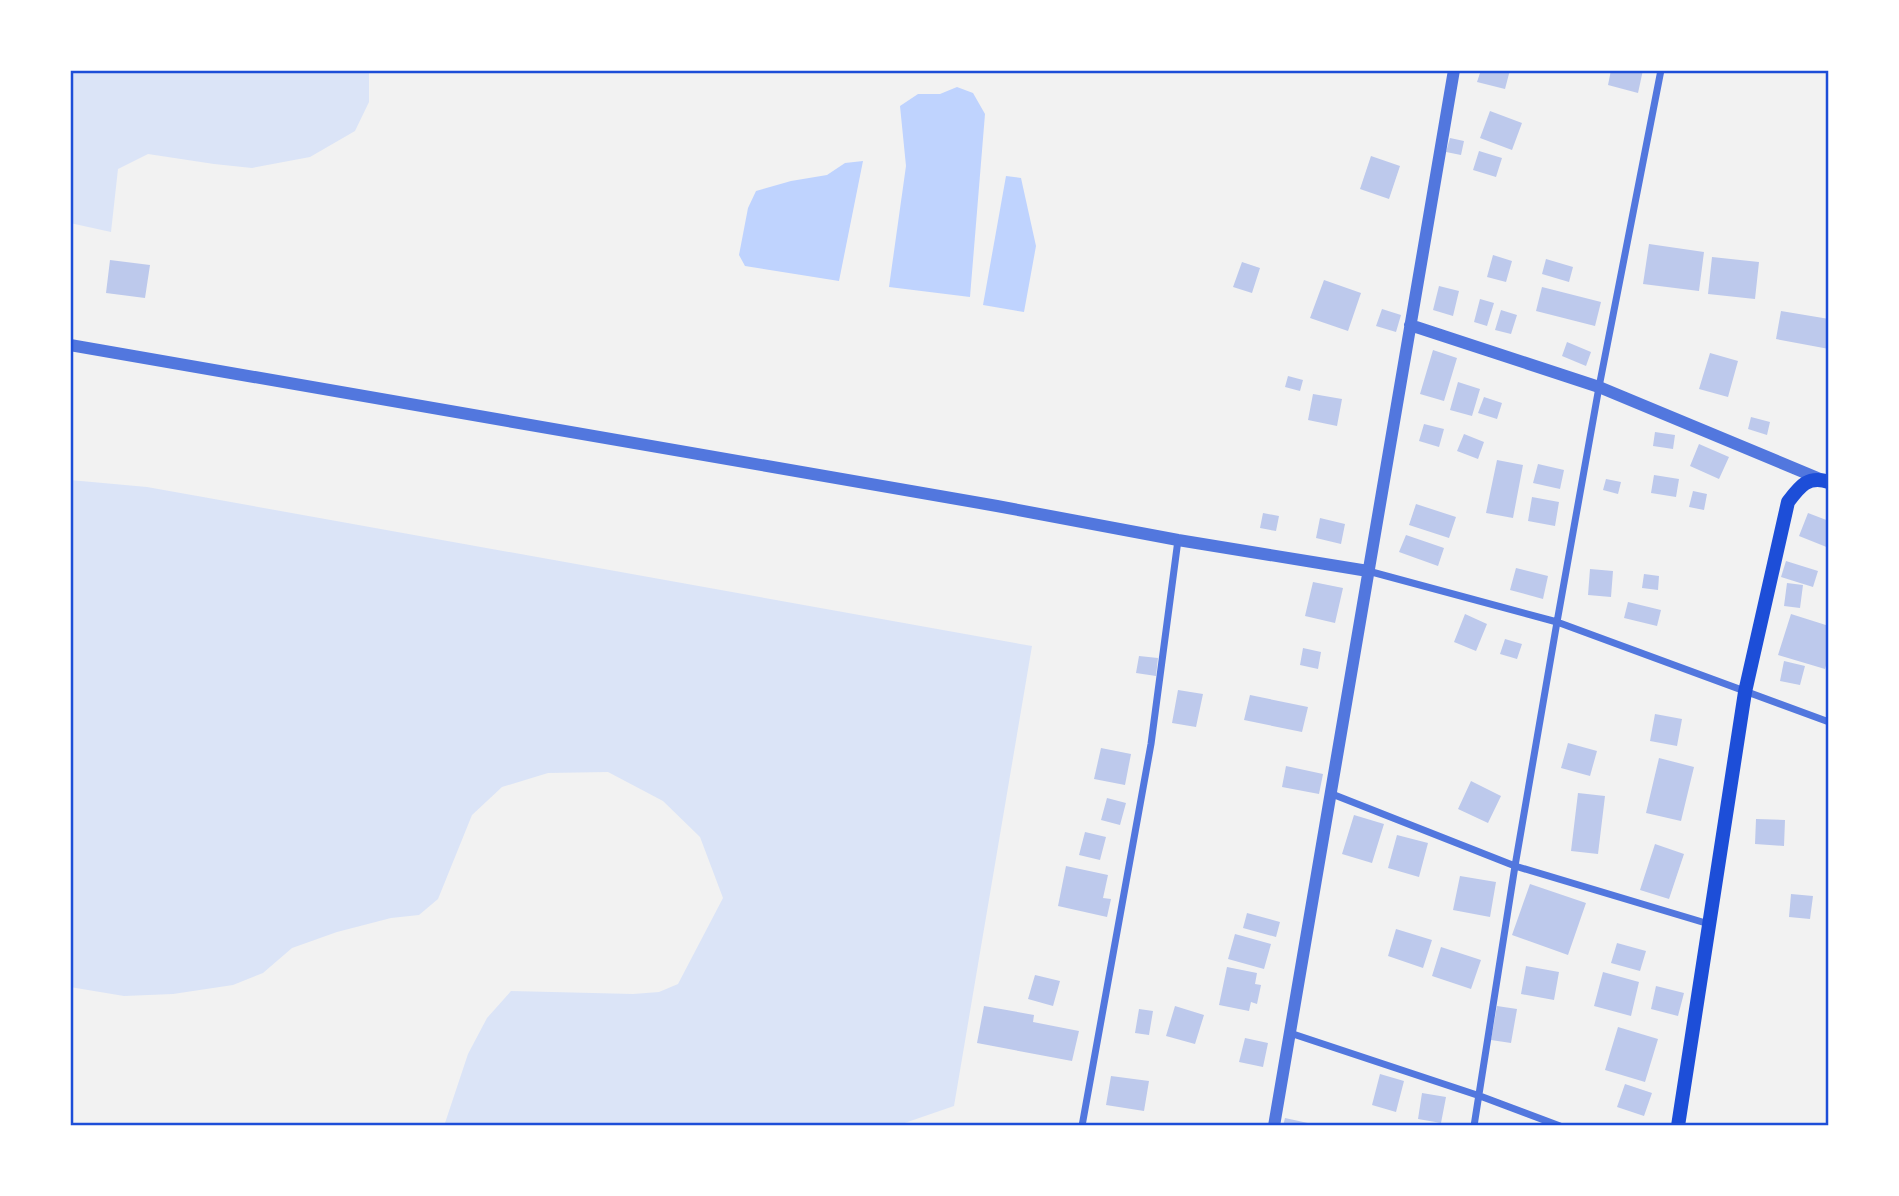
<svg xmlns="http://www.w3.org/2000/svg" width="1899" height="1196" font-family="Inter,sans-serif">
<rect width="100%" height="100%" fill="#f2f2f2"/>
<path fill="#dbe4f7" d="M70 70H369V102L355 131 310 157 252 168 214 164 148 154 118 169 111 232 70 223Z
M70 480 147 487 1032 646 954 1106 896 1126H444L468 1054 487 1018 511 991 633 994 659 992 678 984 723 898 700 837 663 801 608 772 548 773 502 787 472 815 438 899 419 915 391 918 337 932 292 948 263 973 233 985 173 994 124 996 70 987Z"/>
<path fill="#bfd3fe" d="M957 87 973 93 985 114 970 297 889 287 906 166 900 106 918 94H940Z
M863 161 839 281 745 266 739 255 748 208 756 191 791 181 827 175 845 163Z
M1006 176 1021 178 1036 246 1024 312 983 305Z"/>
<path fill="#bdc9ec" d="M1481 70H1510L1505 89 1477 82Z
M1611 70H1643L1638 93 1608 85Z
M1490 111 1522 123 1512 150 1480 138Z
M1450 138 1464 141 1461 155 1446 152Z
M1479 151 1502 158 1496 177 1473 170Z
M1371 156 1400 166 1389 199 1360 189Z
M1649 244 1704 252 1699 291 1643 284Z
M1493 255 1512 261 1506 282 1487 277Z
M1712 257 1759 262 1755 299 1708 294Z
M1546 259 1573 267 1569 282 1542 274Z
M110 260 150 265 145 298 106 293Z
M1242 262 1260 268 1252 293 1233 287Z
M1324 280 1361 293 1348 331 1310 318Z
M1439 286 1459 291 1453 316 1433 310Z
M1542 287 1601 302 1595 326 1536 311Z
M1480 299 1494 303 1487 326 1474 322Z
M1382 309 1401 315 1396 332 1376 326Z
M1501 310 1517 315 1511 334 1495 330Z
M1781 311 1829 319V349L1776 339Z
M1567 342 1591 352 1586 366 1562 356Z
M1433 350 1457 358 1444 401 1420 394Z
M1710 353 1738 361 1728 397 1699 389Z
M1288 376 1303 380 1300 391 1285 387Z
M1458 382 1480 389 1472 416 1450 410Z
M1313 394 1342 399 1337 426 1308 420Z
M1484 397 1502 403 1497 419 1478 413Z
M1751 417 1770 422 1767 435 1748 429Z
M1424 424 1444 429 1439 447 1419 441Z
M1655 432 1675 435 1673 449 1653 446Z
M1464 434 1484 442 1478 459 1457 451Z
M1699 444 1729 457 1719 479 1690 466Z
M1497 460 1523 465 1513 518 1486 513Z
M1538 464 1564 470 1560 489 1533 483Z
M1654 475 1679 479 1676 497 1651 493Z
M1606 479 1621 482 1618 494 1603 490Z
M1693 491 1707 494 1704 510 1689 507Z
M1532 497 1559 502 1555 526 1528 521Z
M1416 504 1456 517 1449 538 1409 525Z
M1263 513 1279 516 1276 531 1260 528Z
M1808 513 1829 521V548L1799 536Z
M1320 518 1345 524 1341 544 1316 538Z
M1406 535 1444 548 1438 566 1399 552Z
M1786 561 1818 571 1813 587 1781 577Z
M1516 568 1548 576 1543 599 1510 590Z
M1590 569 1613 571 1611 597 1588 595Z
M1644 574 1659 576 1658 590 1642 588Z
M1313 582 1343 588 1335 623 1305 616Z
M1787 583 1803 585 1800 608 1784 606Z
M1628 602 1661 610 1657 626 1624 618Z
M1465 614 1487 624 1476 651 1454 642Z
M1791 614 1829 626V655L1825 669 1778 655Z
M1505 639 1522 644 1517 659 1500 654Z
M1303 648 1321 652 1318 669 1300 665Z
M1139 656 1158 658 1156 676 1136 673Z
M1784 661 1805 666 1800 685 1780 681Z
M1178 690 1203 694 1196 727 1172 723Z
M1250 695 1308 707 1302 732 1244 720Z
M1655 714 1682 719 1677 746 1650 741Z
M1568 743 1597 751 1590 776 1561 768Z
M1101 748 1131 754 1125 785 1094 779Z
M1659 758 1694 767 1681 821 1646 813Z
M1286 766 1323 774 1319 794 1282 787Z
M1471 781 1501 796 1488 823 1458 809Z
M1578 793 1605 796 1598 854 1571 851Z
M1107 798 1126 803 1120 825 1101 820Z
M1354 815 1384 824 1372 863 1342 854Z
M1756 819 1785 820 1784 846 1755 844Z
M1085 832 1106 837 1100 860 1079 855Z
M1397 835 1428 843 1419 877 1388 868Z
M1655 844 1684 854 1669 899 1640 890Z
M1066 866 1108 875 1103 898 1111 899 1107 917 1058 906Z
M1460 876 1496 882 1490 917 1453 910Z
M1530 884 1586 903 1568 955 1512 935Z
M1791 894 1813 896 1810 919 1789 917Z
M1247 913 1280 922 1276 937 1243 928Z
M1396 929 1432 940 1423 968 1388 956Z
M1235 934 1271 944 1264 969 1228 959Z
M1617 943 1646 951 1640 971 1611 963Z
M1441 947 1481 960 1471 989 1432 976Z
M1526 966 1559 972 1554 1000 1521 994Z
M1227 967 1257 973 1255 984 1261 985 1257 1004 1251 1002 1249 1011 1219 1005Z
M1603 972 1639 982 1631 1016 1594 1006Z
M1035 975 1060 981 1053 1006 1028 999Z
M1656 986 1684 993 1678 1016 1651 1009Z
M984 1006 1034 1015 1033 1022 1079 1031 1072 1061 977 1043Z
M1175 1006 1204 1015 1195 1044 1166 1036Z
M1497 1006 1517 1009 1511 1043 1491 1040Z
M1139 1009 1153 1011 1149 1035 1135 1033Z
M1618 1027 1658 1039 1645 1082 1605 1070Z
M1245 1038 1268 1043 1263 1067 1239 1062Z
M1380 1074 1404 1081 1396 1112 1372 1105Z
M1111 1076 1149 1081 1144 1111 1106 1105Z
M1625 1084 1652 1093 1644 1116 1617 1107Z
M1422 1093 1446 1097 1441 1123 1418 1119Z
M1285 1118 1317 1125V1126H1283Z"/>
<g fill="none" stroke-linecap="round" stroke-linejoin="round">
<path stroke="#5277de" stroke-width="7" d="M1368 571 1557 622 1829 722
M1332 794 1515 866 1709 924
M1290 1033 1480 1096 1560 1126
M1082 1126 1151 744 1178 540
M1474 1126 1515 866 1557 622 1599 387 1661 70"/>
<path stroke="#5277de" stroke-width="12" d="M1410 325 1599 387 1820 479
M70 345 997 506 1178 540 1368 571
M1274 1126C1335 774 1393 422 1454 70"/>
<path stroke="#1d4ed8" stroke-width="14" d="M1678 1126 1745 692 1788 502C1800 486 1808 475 1829 482"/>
</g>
<rect width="1899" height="1196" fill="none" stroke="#ffffff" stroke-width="144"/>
<rect x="72" y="72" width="1755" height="1052" fill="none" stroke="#1d4ed8" stroke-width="2.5"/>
</svg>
